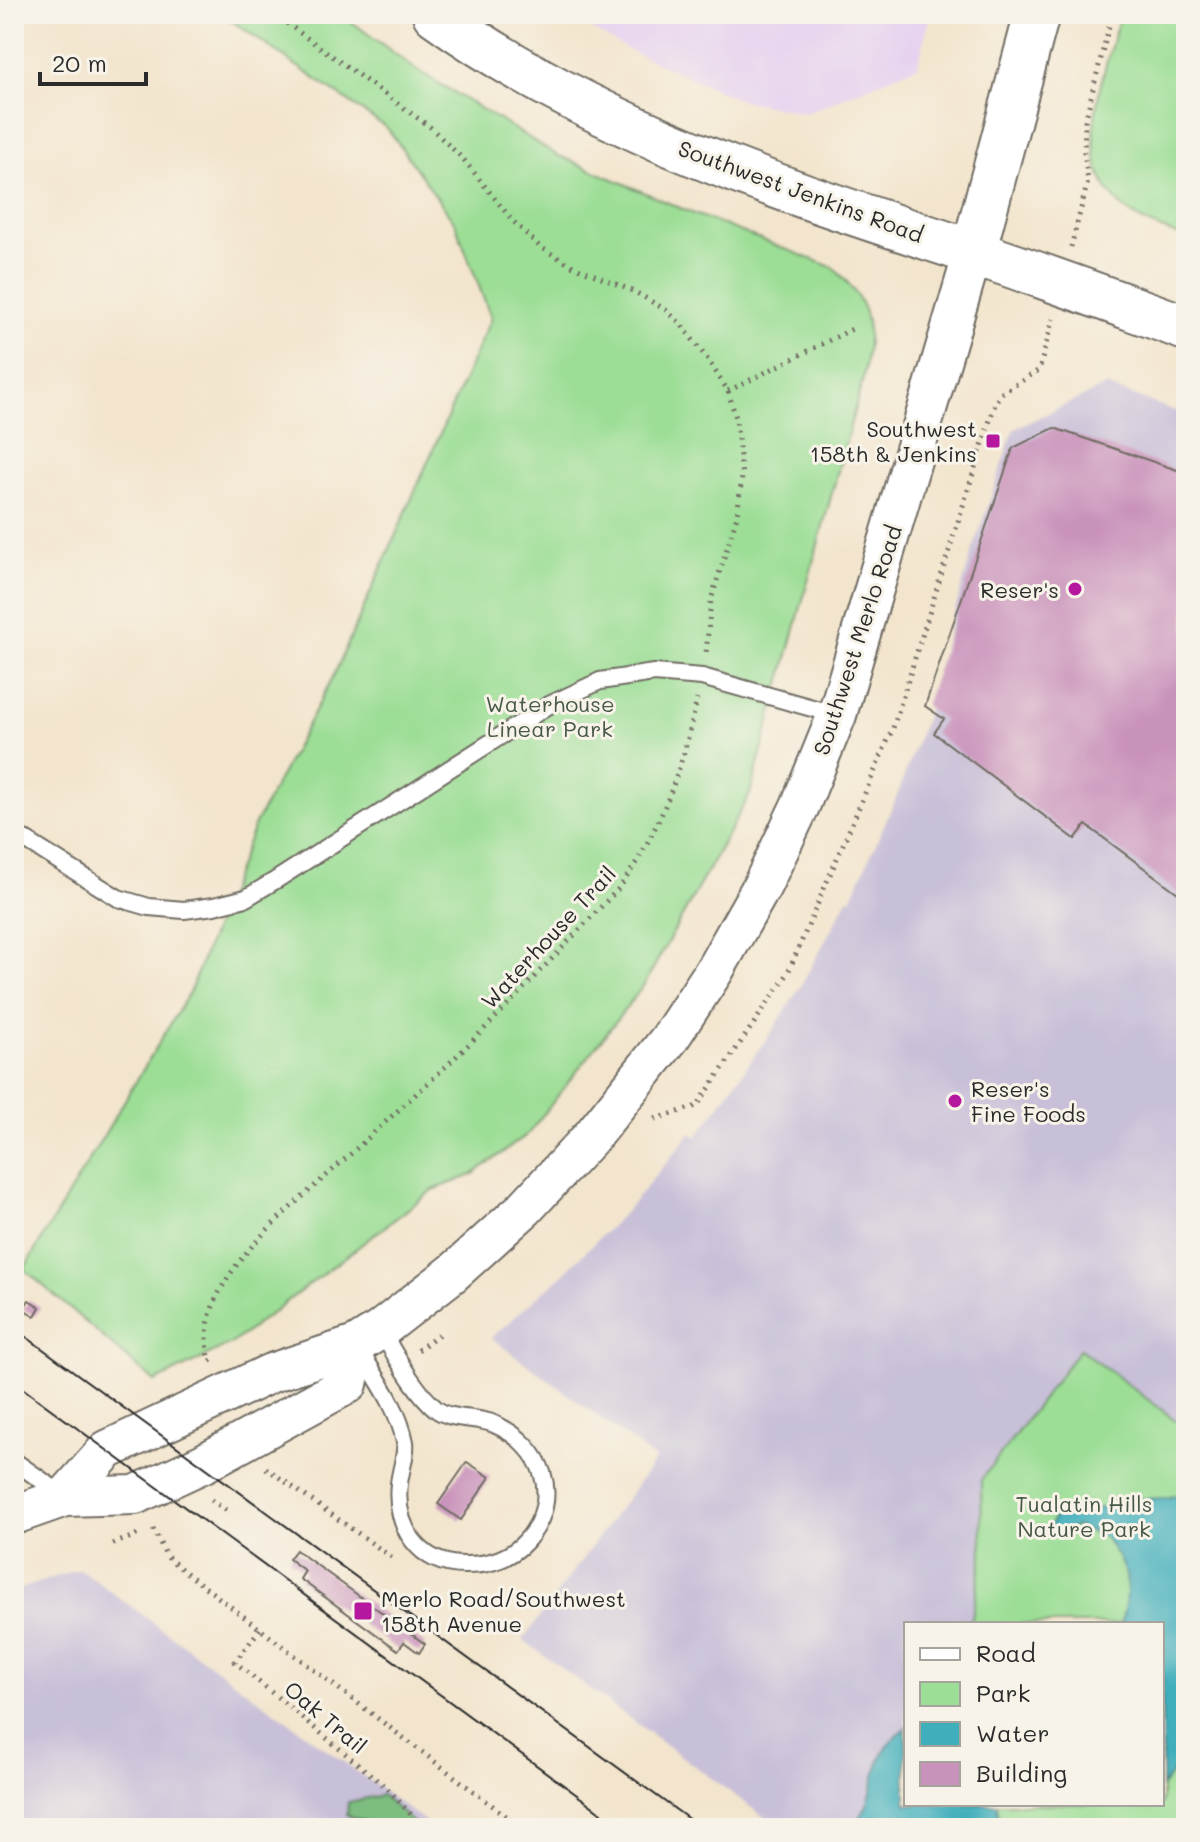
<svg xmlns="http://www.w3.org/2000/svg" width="1200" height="1842" font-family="Mali,sans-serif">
<rect width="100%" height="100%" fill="#f7f3e8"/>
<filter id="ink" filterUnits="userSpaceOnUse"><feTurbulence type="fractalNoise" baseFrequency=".0125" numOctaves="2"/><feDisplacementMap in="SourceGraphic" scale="16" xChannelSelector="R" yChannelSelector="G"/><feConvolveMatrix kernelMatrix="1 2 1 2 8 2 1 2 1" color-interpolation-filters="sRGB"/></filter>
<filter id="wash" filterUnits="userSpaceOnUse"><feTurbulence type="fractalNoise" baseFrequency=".006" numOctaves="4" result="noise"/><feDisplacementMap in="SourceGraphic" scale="32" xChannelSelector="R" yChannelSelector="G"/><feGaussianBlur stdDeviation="1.8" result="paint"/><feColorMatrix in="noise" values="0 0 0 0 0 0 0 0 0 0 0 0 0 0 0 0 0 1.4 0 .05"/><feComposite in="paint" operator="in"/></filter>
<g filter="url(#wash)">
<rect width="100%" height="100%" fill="#f3e5cd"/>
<path fill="#e6d2f0" d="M563 14H930L918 66 806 113 740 100 631 51Z"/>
<path fill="#c8bfd8" d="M1106 386 1186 415V1428L1080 1350 981 1480 982 1558 971 1624H906V1804L964 1828H779L523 1640 656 1459 491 1338 560 1277 626 1211 691 1133 697 1137 775 1027 801 986 848 898 851 899 897 796 938 683 950 667 939 664 973 549 1014 429Z
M76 1570H81L426 1822 424 1828H14V1591Z"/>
<path fill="#9cde96" stroke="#648460" stroke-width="2" d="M222 14H341L417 70 557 155 692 213 832 267C873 303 872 328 863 379L750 794 644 985 528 1134 472 1175 433 1190 231 1344 155 1382 24 1269 190 991 255 824 335 673 491 318 455 223 388 129Z
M1120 14H1186V238C1167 231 1146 225 1129 212 1065 165 1105 75 1120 14Z
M1080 1349 1186 1428V1828H964L963 1804H1162V1624H971L982 1558 981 1480Z"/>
<path fill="#7dbd7f" stroke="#547455" stroke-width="2" d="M382 1795 419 1828H373V1824L347 1815 348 1802Z"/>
<path fill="#40afbc" stroke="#366d74" stroke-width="2" d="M1181 1493 1186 1497V1756L1162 1786V1624H1121L1127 1595 1126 1575 1118 1557 1105 1537 1077 1526 1062 1531 1048 1529 1057 1513 1099 1508 1127 1499 1167 1498Z
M906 1728V1804H997L1000 1826 1003 1828H849C885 1801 861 1759 906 1728Z"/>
<g id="blocks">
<path fill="#c992bb" d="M1054 428 1186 473V899L1086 825 1075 839 934 733 944 719 925 706 1013 448Z
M29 1300 40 1307 35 1316 23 1309Z
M467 1462 490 1477 461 1520 438 1504Z
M296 1550 425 1644 419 1653 404 1642 398 1650 300 1579 305 1571 289 1559Z"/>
</g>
</g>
<g filter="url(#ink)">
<use href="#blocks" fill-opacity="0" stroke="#716c64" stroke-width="2"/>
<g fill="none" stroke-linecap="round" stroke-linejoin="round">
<defs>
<path id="service" d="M14 833 118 898 149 907 184 910 214 906 246 898 276 880 549 705 600 681 654 673 702 677 837 715
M359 1350C377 1379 398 1407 405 1442 407 1454 400 1471 399 1484 394 1526 419 1566 466 1565 489 1565 510 1559 526 1541 564 1498 543 1445 494 1424 477 1416 451 1421 436 1409 412 1388 397 1356 380 1330
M14 1461 64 1496"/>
<path id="tertiary" d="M65 1497 107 1450 271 1373 356 1345 380 1330 453 1273 524 1209 592 1136 670 1038 714 971 762 886 800 806 837 715 973 253
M14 1515 65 1497 135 1495 204 1463 348 1384 356 1345"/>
<path id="secondary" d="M435 14C594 129 784 191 969 251 1042 275 1114 302 1186 328
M973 253 1037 14"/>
</defs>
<use href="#service" stroke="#716c64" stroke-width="20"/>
<use href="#tertiary" stroke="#716c64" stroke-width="42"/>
<use href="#secondary" stroke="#716c64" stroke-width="48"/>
<path stroke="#716c64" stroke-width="5" stroke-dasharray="2 6" stroke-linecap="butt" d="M274 14 430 127 464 160 512 220 540 247 571 265 635 292 666 310 681 324 708 360 728 391 736 418 742 477 737 516 711 600 706 654
M1071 247 1088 181 1084 153 1085 121 1112 14
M728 391 856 327
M655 1119 697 1106 787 975 893 728 996 401 1002 393 1039 370 1053 319
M418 1350 439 1334
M212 1360 210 1361C202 1328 211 1303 229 1276 255 1237 292 1206 326 1176 361 1145 395 1113 429 1082 496 1021 557 952 620 887 661 829 683 768 697 699
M266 1468 394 1559
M211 1500 230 1513
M153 1529 167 1557 189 1575 522 1828
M113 1544 142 1533
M260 1629 235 1662 388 1789 423 1828"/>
<use href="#service" stroke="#fff" stroke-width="16"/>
<use href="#tertiary" stroke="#fff" stroke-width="38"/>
<use href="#secondary" stroke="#fff" stroke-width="44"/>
<path stroke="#2b2b2b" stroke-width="2" d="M14 1328 701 1828
M14 1382 622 1828"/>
</g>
</g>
<g fill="#b5179e" stroke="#f7f3e8" stroke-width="3">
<rect x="985" y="433" width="16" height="16" rx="4"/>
<circle cx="1075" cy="589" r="8"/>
<circle cx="955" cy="1101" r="8"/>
<rect x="353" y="1601" width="20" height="20" rx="4"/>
</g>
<g text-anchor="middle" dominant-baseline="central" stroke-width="6" stroke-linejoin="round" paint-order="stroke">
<g font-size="22" fill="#2b2b2b" stroke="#f7f3e8">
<text transform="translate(801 191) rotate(20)">Southwest Jenkins Road</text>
<text transform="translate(857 640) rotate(-72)">Southwest Merlo Road</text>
<text transform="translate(548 937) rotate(-47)">Waterhouse Trail</text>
<text transform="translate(326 1717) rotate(40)">Oak Trail</text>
</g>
<g font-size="22" fill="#2b2b2b" stroke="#f7f3e8" text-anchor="end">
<text x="977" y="428">Southwest<tspan x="977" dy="25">158th &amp; Jenkins</tspan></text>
<text x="1059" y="589">Reser's</text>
<text x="971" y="1088" text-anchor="start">Reser's<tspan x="971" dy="25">Fine Foods</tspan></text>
<text x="381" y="1598" text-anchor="start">Merlo Road/Southwest<tspan x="381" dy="25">158th Avenue</tspan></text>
</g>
<g font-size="22" fill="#475846" stroke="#f7f3e8">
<text x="550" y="703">Waterhouse<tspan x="550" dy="25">Linear Park</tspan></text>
<text x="1084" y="1503">Tualatin Hills<tspan x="1084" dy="25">Nature Park</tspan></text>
</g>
</g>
<rect width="1200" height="1842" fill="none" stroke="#f7f3e8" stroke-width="48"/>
<rect x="904" y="1622" width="260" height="184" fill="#f7f3e8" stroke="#a5a39c" stroke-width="2"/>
<rect x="920" y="1648" width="40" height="12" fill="#ffffff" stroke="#a5a39c" stroke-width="2"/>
<text x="976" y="1662" font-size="24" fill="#2b2b2b">Road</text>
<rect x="920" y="1682" width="40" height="24" fill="#9cde96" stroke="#a5a39c" stroke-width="2"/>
<text x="976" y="1702" font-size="24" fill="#2b2b2b">Park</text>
<rect x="920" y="1722" width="40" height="24" fill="#40afbc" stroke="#a5a39c" stroke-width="2"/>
<text x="976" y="1742" font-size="24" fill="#2b2b2b">Water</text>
<rect x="920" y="1762" width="40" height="24" fill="#c992bb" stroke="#a5a39c" stroke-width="2"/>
<text x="976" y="1782" font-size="24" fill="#2b2b2b">Building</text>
<path d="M40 72v12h106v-12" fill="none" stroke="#2b2b2b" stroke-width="4"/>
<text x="52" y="72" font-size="24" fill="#2b2b2b" stroke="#f7f3e8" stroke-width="6" paint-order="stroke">20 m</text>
</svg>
